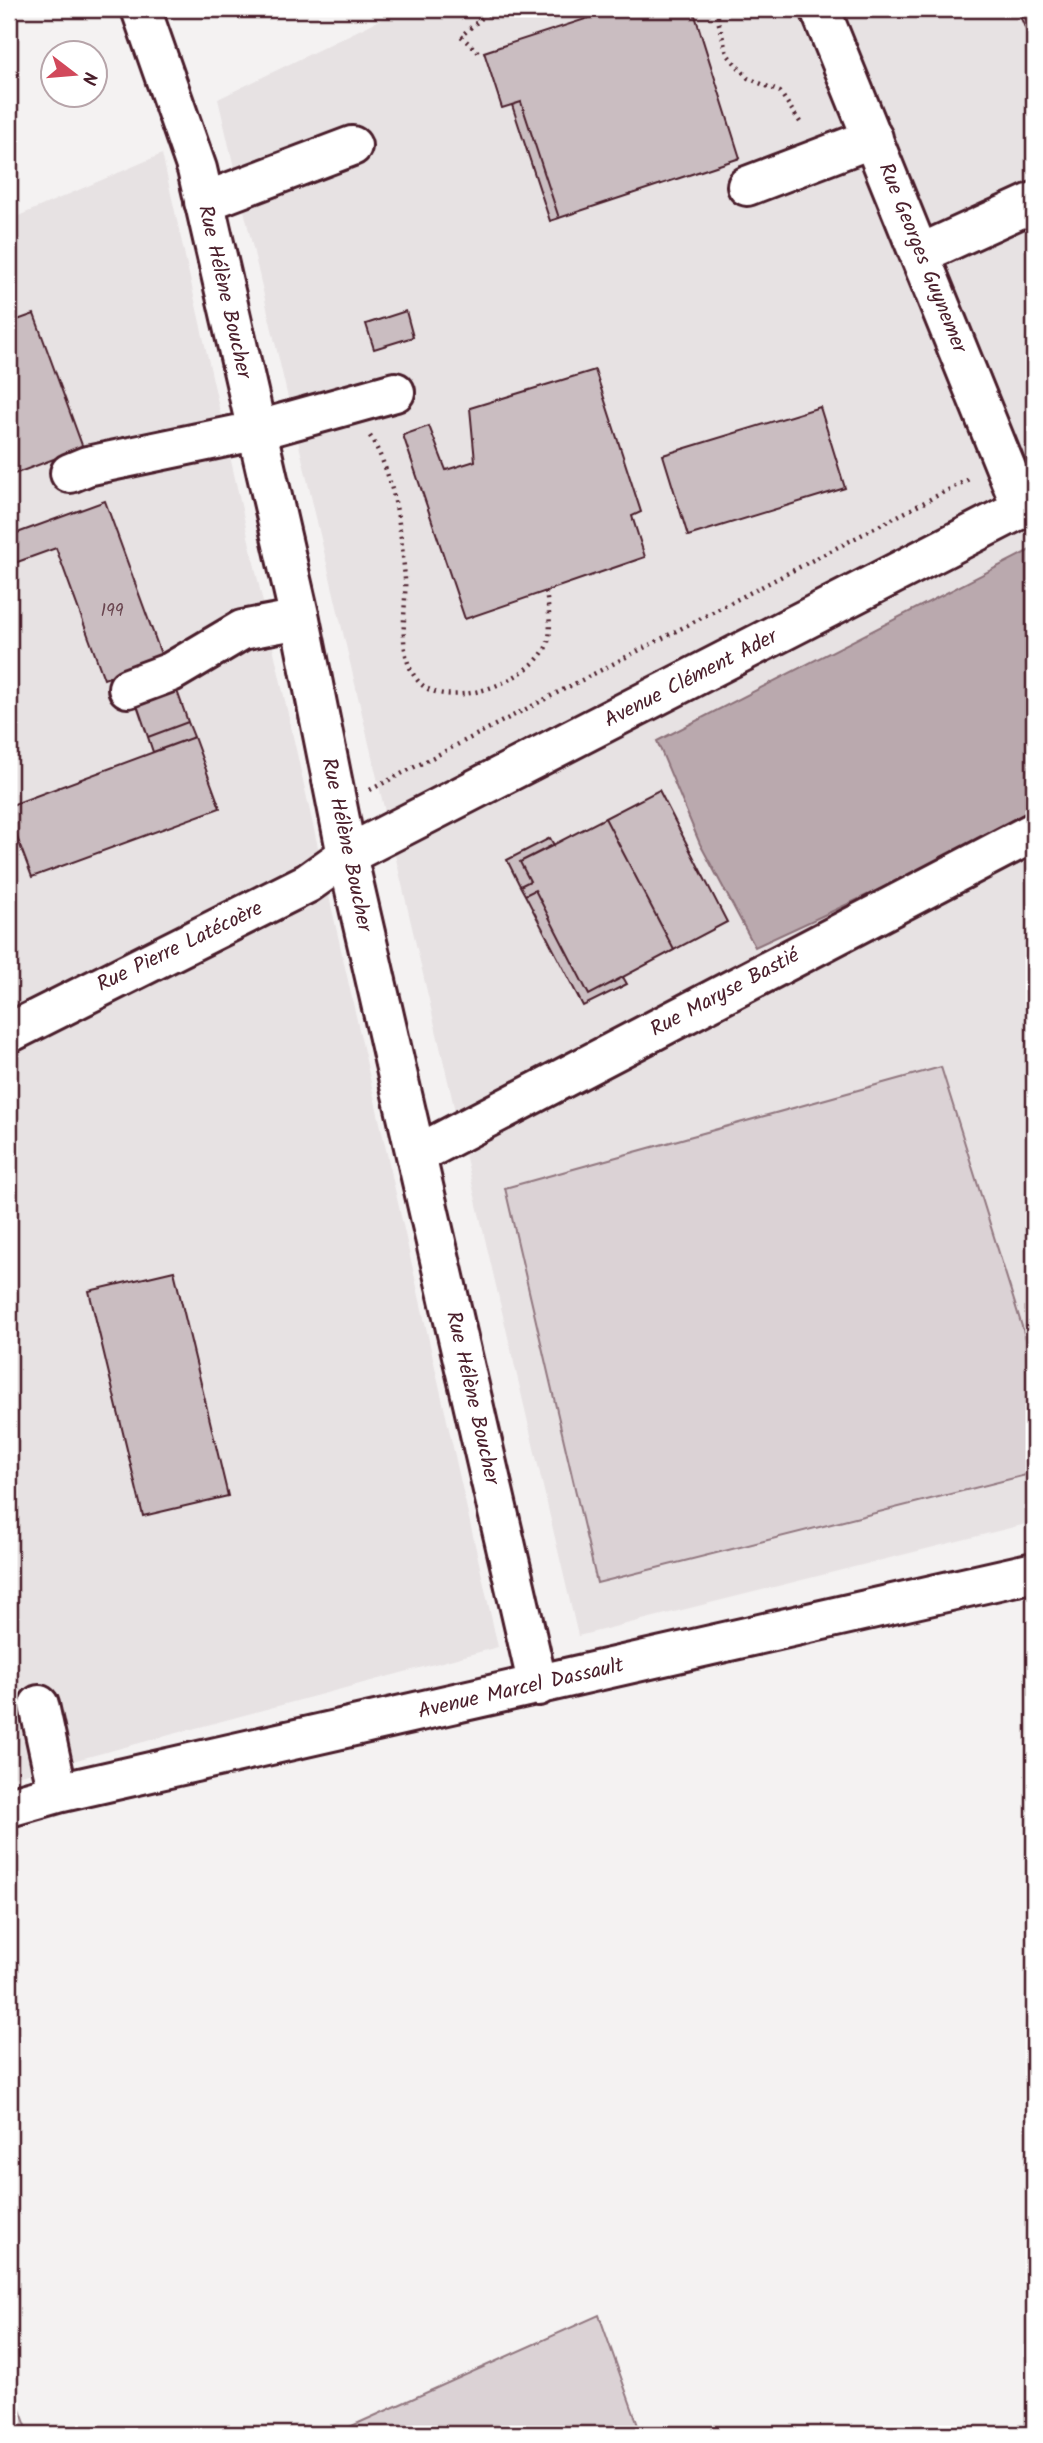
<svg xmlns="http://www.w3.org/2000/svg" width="1043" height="2443" font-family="Kalam,sans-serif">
<rect width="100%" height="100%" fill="#f4f2f2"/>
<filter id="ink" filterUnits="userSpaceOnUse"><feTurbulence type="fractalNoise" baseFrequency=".0143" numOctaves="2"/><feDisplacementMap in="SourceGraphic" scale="14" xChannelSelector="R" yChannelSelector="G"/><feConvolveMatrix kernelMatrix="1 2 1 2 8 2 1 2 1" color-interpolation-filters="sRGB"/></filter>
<g filter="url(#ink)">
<path fill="#e7e2e3" d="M402 9H1034V1522L578 1636 218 99Z
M162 154 498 1647 9 1778V220Z"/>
<path fill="#dbd2d5" stroke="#927880" stroke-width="2" d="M941 1067 1034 1365V1473L597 1583 505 1188Z
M599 2315 641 2434H334Z
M9 2383H10L29 2434H9Z"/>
<path fill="#baa9ae" stroke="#8d727a" stroke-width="2" d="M1034 548V809L891 884 755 947 700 844 657 741Z"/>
<path fill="#cabdc1" stroke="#4a1f2b" stroke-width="2" d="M616 9H693L740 158 559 218 521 102 502 108 484 52Z
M1017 9H1034V48Z
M521 102 559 218 550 221 512 105Z
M406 311 413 337 374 349 366 324Z
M34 314 83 448 9 476V323Z
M595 370 641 512 632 516 645 557 465 619 403 435 429 426 446 470 475 461 470 408Z
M820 407 845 488 688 536 663 455Z
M105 501 162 657 104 679 56 548 9 565V536Z
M175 685 188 722 148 737 135 699Z
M188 722 194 737 153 752 148 737Z
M194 737 220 808 32 877 9 816V806Z
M659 790 727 922 674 950 605 818Z
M605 818 674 950 589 995 535 890 525 895 520 886 530 881 520 862Z
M550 838 554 845 520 862 530 881 520 886 507 860Z
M535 890 589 995 623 977 627 984 583 1006 525 895Z
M174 1271 228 1496 143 1516 89 1291Z"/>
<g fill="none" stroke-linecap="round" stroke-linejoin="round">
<defs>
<path id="minor" d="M141 9 197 169 300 619 347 855 538 1686
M820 9 1022 508
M747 186 873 138
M204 202 352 146
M920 254 1034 202
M70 473 87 466 255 431 395 392
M128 688 171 672 242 630 300 619
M9 1033 308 883 347 855 1034 502
M416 1155 1034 832
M39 1705 58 1793
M9 1807 58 1793 1034 1572"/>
</defs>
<use href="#minor" stroke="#4a1f2b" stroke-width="44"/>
<path stroke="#4a1f2b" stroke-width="4.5" stroke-dasharray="2 5" stroke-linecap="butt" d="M718 9V20L727 54 748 78 780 92 802 125
M478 52 461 36 483 17 500 9
M370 436C396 479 401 530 405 579 407 612 395 655 419 682 448 713 527 681 545 649 554 633 548 609 546 591
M370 790 971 478"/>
<use href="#minor" stroke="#fff" stroke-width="38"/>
</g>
</g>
<g text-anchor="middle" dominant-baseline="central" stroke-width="5" stroke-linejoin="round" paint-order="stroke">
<g font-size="18" fill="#6a4650">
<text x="112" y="611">199</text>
</g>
<g font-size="21" fill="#4a1f2b" stroke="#fff">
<text transform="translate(922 258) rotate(68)">Rue Georges Guynemer</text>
<text transform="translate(224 292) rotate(77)">Rue Hélène Boucher</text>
<text transform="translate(691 679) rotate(-27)">Avenue Clément Ader</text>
<text transform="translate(346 845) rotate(78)">Rue Hélène Boucher</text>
<text transform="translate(180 947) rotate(-26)">Rue Pierre Latécoère</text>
<text transform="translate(725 993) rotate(-28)">Rue Maryse Bastié</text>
<text transform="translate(472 1398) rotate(77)">Rue Hélène Boucher</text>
<text transform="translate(521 1689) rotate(-13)">Avenue Marcel Dassault</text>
</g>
</g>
<rect width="1043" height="2443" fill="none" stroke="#fff" stroke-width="35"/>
<rect x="18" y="18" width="1008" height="2408" fill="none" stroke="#4a1f2b" stroke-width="2.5" filter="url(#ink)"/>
<g transform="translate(74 74) rotate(106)"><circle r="33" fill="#ffffff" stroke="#b7a5aa" stroke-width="2"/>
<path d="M0-5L12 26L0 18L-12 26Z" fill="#d1495b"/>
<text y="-10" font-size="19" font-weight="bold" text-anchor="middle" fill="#4a1f2b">N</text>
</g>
</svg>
